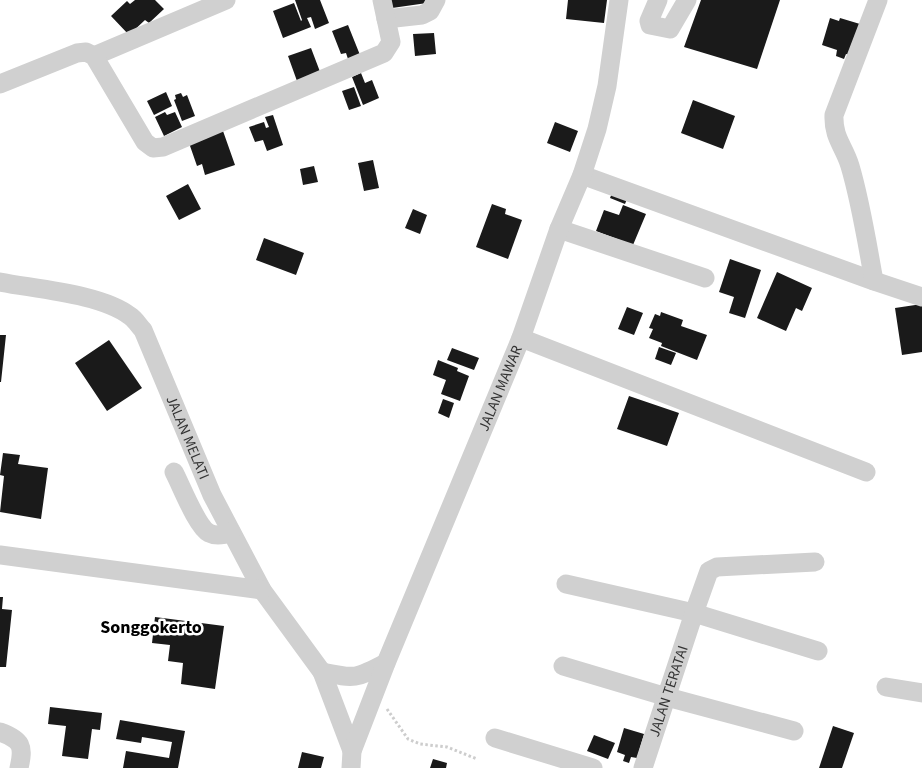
<svg xmlns="http://www.w3.org/2000/svg" width="922" height="768" font-family="'Source Sans 3',sans-serif">
<rect width="100%" height="100%" fill="#fff"/>
<path fill="#1a1a1a" d="M135 0H155L164 9 149 23 145 20 129 35 111 16 127 1 130 4Z
M295 0H320L329 23 315 29 311 17 307 18 311 27 283 38 273 11 294 3 301 21 302 20Z
M391 0H427V3L392 8Z
M568 0H607L604 23 566 19Z
M701 0H780L757 69 684 47Z
M830 18 839 21 840 18 860 24 850 55 846 54 844 59 836 56 837 50 822 45Z
M348 25 360 55 348 59 346 53 341 54 332 31Z
M434 33 436 54 415 56 413 34Z
M311 48 322 77 297 81 288 56Z
M361 73 365 83 372 80 379 98 363 105 352 77Z
M354 87 361 106 349 110 342 91Z
M166 92 172 106 154 115 147 101Z
M181 93 183 97 187 95 195 116 182 121 174 100 176 99 175 95Z
M693 100 735 116 723 149 681 133Z
M165 112 167 115 175 112 182 127 164 136 155 117Z
M273 115 283 145 267 151 263 140 255 142 249 127 264 122 266 128 269 127 265 117Z
M555 122 578 131 570 152 547 143Z
M223 131 235 165 205 175 202 164 197 166 189 143Z
M373 160 379 188 364 191 358 163Z
M314 166 318 182 303 185 300 169Z
M188 184 201 209 179 220 166 196Z
M614 188 629 194 625 204 610 198Z
M492 204 506 209 505 214 522 220 508 259 476 247Z
M623 205 646 214 633 245 596 231 604 210 619 215Z
M413 209 427 215 420 234 405 228Z
M264 238 304 253 296 275 256 260Z
M730 259 761 270 745 318 729 313 734 297 719 292Z
M777 272 812 288 802 311 796 308 786 331 757 318Z
M922 304V352L902 355 895 308Z
M627 307 643 313 634 335 618 329Z
M661 312 683 320 681 326 707 335 697 360 661 346 662 343 649 338 653 329 649 328 655 314 660 316Z
M0 335H6L1 382H0Z
M109 340 142 388 107 411 75 363Z
M659 347 676 353 671 365 655 359Z
M452 348 479 358 474 370 447 360Z
M438 360 458 368 457 371 469 376 460 401 441 394 446 380 433 375Z
M629 396 679 413 667 446 617 429Z
M443 399 454 403 449 418 438 413Z
M3 453 20 455 18 464 48 468 41 519 0 512 4 476 0 475Z
M0 597H3L2 609 12 610 6 667H0Z
M155 617 224 626 215 689 181 684 183 663 168 661 170 645 152 643Z
M50 707 102 713 100 730 92 729 88 759 62 756 66 726 48 724Z
M120 720 185 731 178 768H123L126 751 169 758 172 742 142 737 141 743 116 739Z
M833 726 854 733 842 768H819Z
M624 728 644 734 637 758 631 757 629 763 623 761 625 755 617 752Z
M594 735 615 743 608 759 587 751Z
M302 752 324 757 321 768H298Z
M433 759 447 763 446 768H430Z"/>
<g fill="none" stroke-linecap="round" stroke-linejoin="round">
<path stroke="#cdcdcd" stroke-width="3" stroke-dasharray="2.5 2.5" stroke-linecap="butt" d="M387 709 408 739 420 744 447 747 477 759"/>
<g stroke="#d0d0d0" stroke-width="19">
<path d="M658 0 649 21 650 25 670 29 687 0"/>
<path d="M386 19 422 15 430 11 436 0"/>
<path d="M94 56 226 0"/>
<path d="M0 84 77 53 86 52 94 56 145 142 153 148 163 147 384 53 391 42 382 0"/>
<path d="M582 175 874 281 922 297"/>
<path d="M559 229 705 278"/>
<path d="M874 281C867 243 861 203 850 166 844 146 833 138 834 115L878 0"/>
<path id="s1" d="M0 282C36 289 102 294 130 316 135 319 139 326 143 330L212 495 262 590 322 672 352 751"/>
<path d="M521 338 866 472"/>
<path d="M174 472C181 485 197 527 209 533 217 537 224 535 231 532"/>
<path d="M0 555 262 590"/>
<path d="M566 584 694 613 818 651"/>
<path d="M563 666 667 697 794 731"/>
<path d="M322 672C355 679 356 679 386 663"/>
<path d="M886 687 922 693"/>
<path d="M0 732C22 740 24 746 19 768"/>
<path d="M495 738 593 768"/>
<path id="s2" d="M351 768 352 751 386 663 521 338 559 229 582 175 597 129 607 86 619 0"/>
<path id="s3" d="M643 768 694 613 709 571 717 567 815 562"/>
</g>
</g>
<g text-anchor="middle" dominant-baseline="central" stroke-width="5" stroke-linejoin="round" paint-order="stroke">
<g font-size="15" fill="#333" stroke="#fff">
<text stroke="none"><textPath href="#s2" startOffset="409">JALAN MAWAR</textPath></text>
<text stroke="none"><textPath href="#s1" startOffset="271">JALAN MELATI</textPath></text>
<text stroke="none"><textPath href="#s3" startOffset="81">JALAN TERATAI</textPath></text>
</g>
<g font-size="18" font-weight="bold" fill="#000" stroke="#fff">
<text x="151" y="627">Songgokerto</text>
</g>
</g>
</svg>
